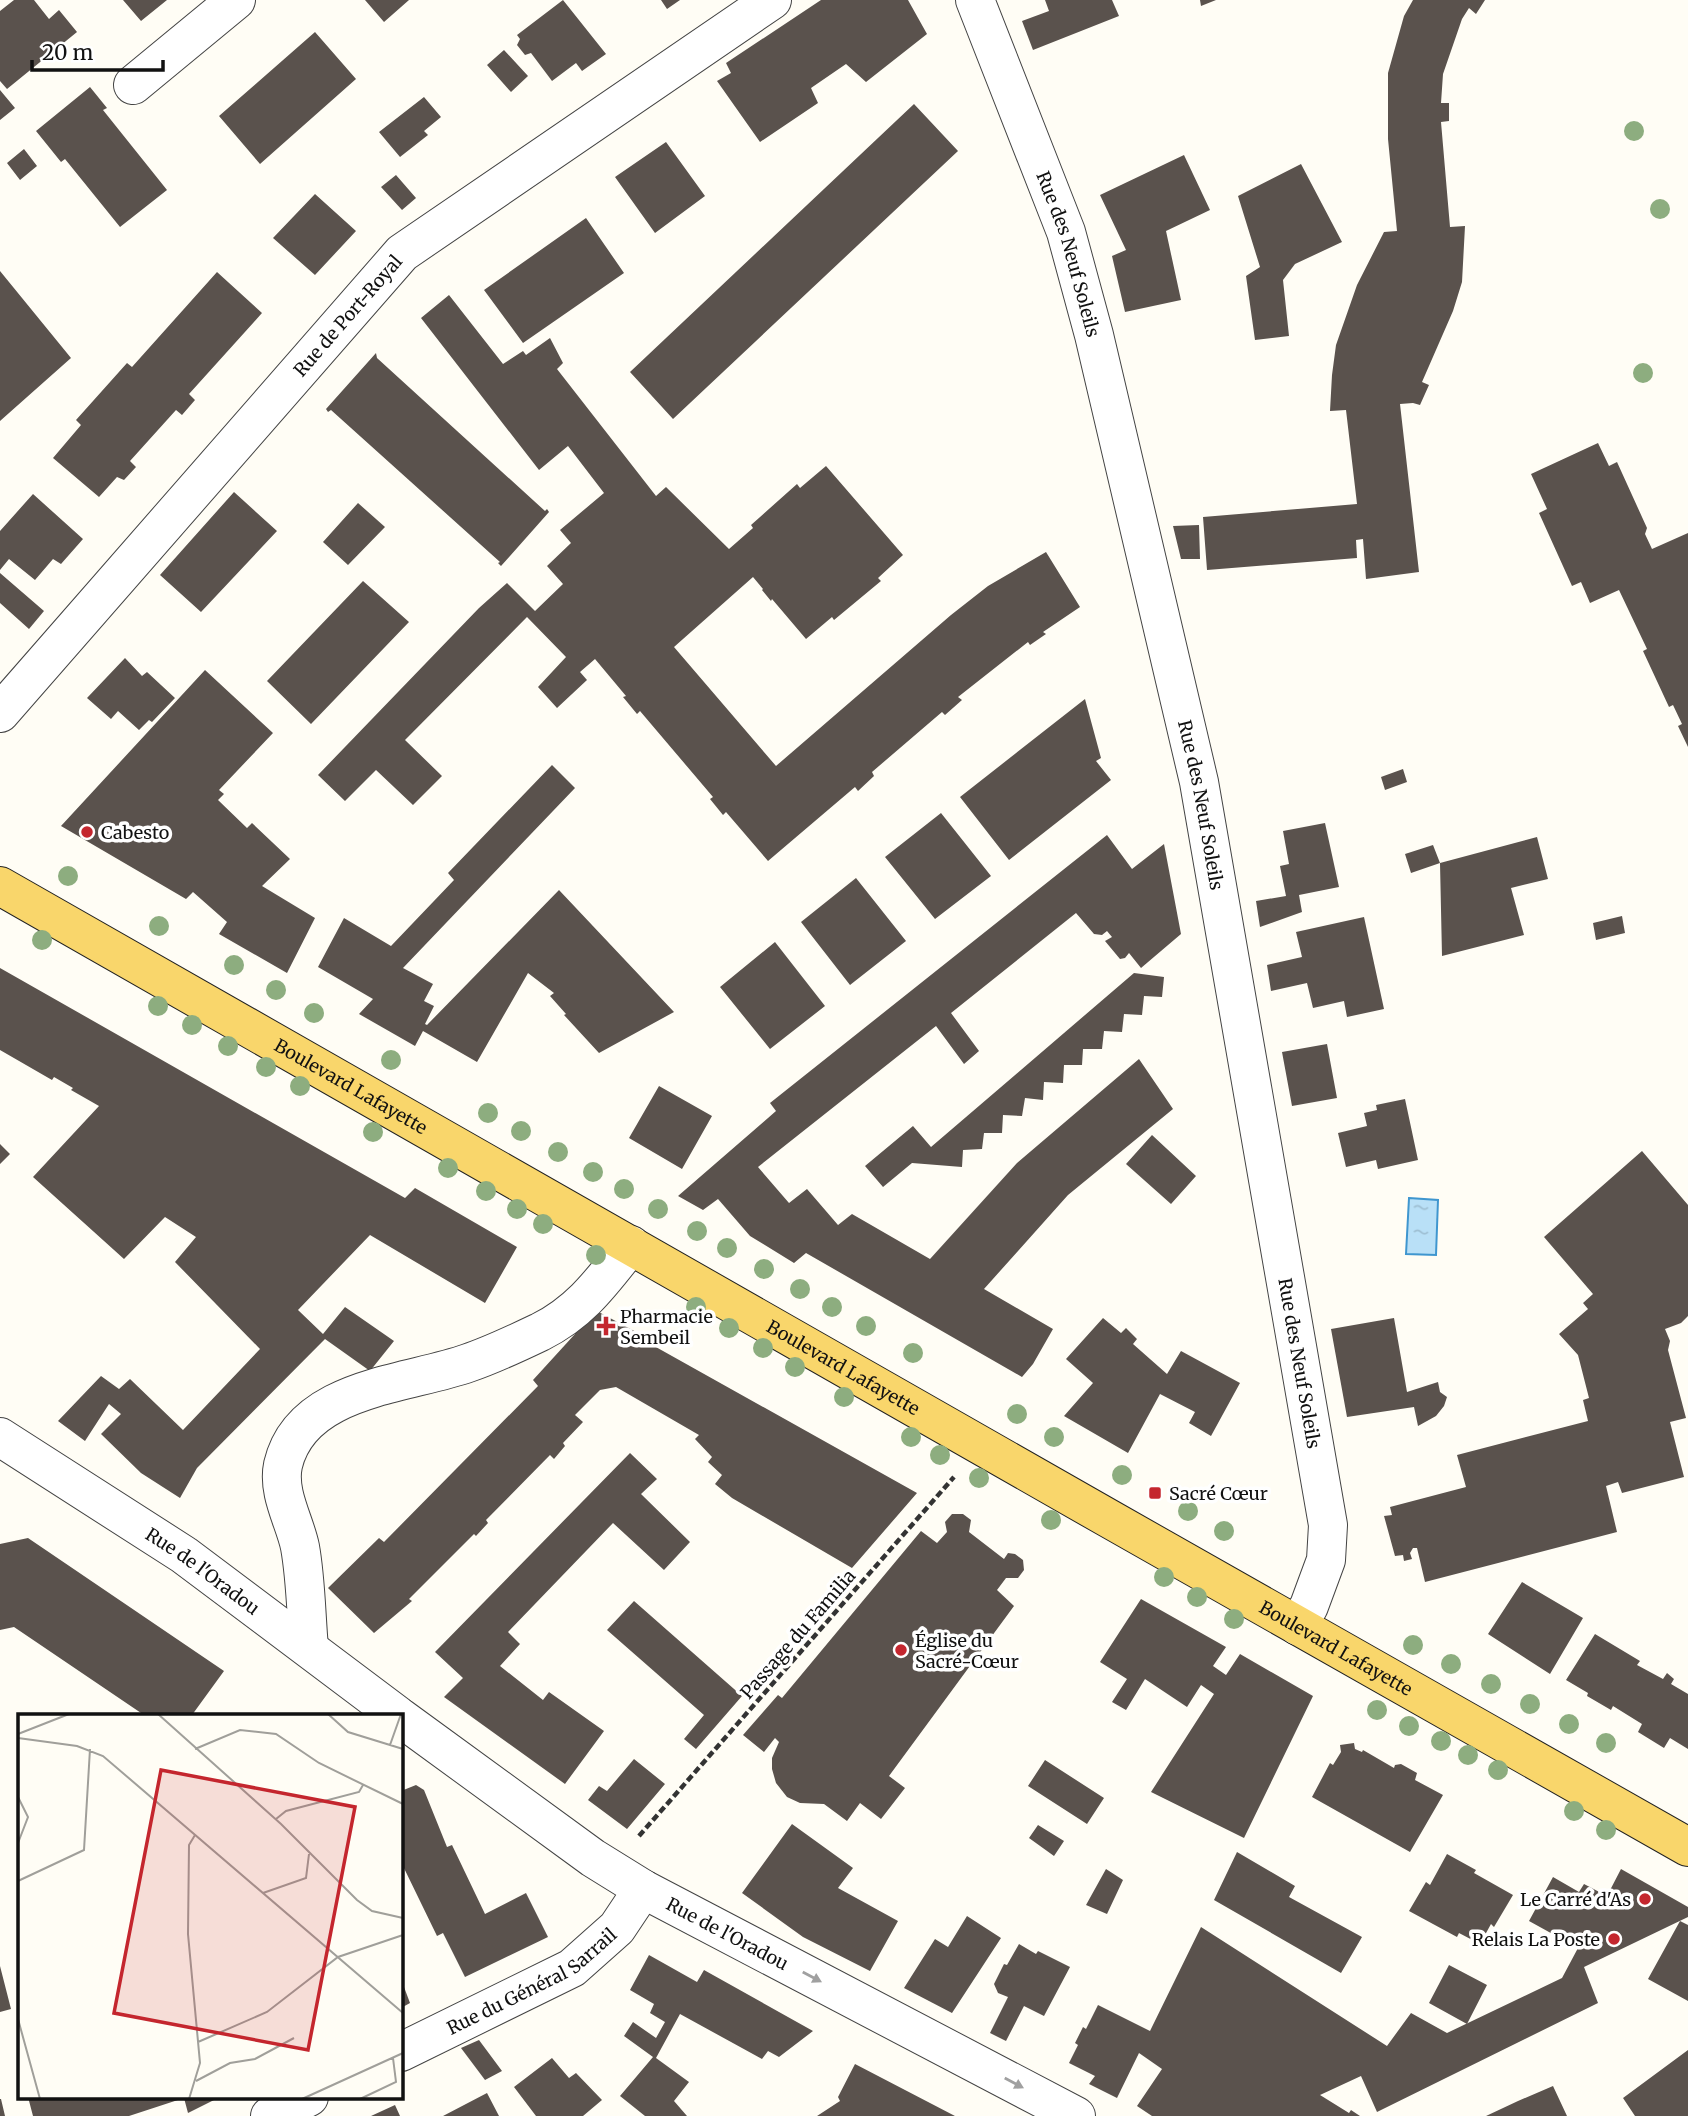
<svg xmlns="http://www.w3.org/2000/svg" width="1688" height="2116" font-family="Merriweather,serif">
<defs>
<pattern id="water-ripples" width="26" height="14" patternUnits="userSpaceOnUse" patternTransform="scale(1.75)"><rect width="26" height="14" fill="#b9e0f7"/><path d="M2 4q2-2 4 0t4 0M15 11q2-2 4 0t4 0" fill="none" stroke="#9ebfd3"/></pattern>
</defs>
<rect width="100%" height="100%" fill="#fffdf5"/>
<path fill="url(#water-ripples)" stroke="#3f96cf" stroke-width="2" d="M1409 1198 1438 1200 1436 1255 1406 1254Z"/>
<path fill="#5a524d" d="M14 0H34L49 19 59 10 77 32 7 89 0 81V11Z
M123 0H167L141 21Z
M365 0H409L384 22Z
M563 0 606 54 582 71 576 63 552 81 531 53 525 55 517 45 520 39 517 35Z
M661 0H680L667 9Z
M821 0H908L927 34 866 82 846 64 811 88 818 103 760 142 717 81 731 73 726 63Z
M1045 0H1112L1119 16 1033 50 1022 21 1049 11Z
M1200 0H1216L1201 6Z
M1413 0H1485L1476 14 1469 8 1462 19 1443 74 1441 103H1449V121L1441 122 1450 227 1465 226 1462 282 1453 311 1422 382 1429 385 1420 405 1413 403 1400 404 1419 572 1366 579 1363 539 1356 540 1357 558 1207 570 1203 517 1357 504 1346 410 1330 411 1332 375 1336 345 1357 285 1384 232 1397 231 1388 139V73L1404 16Z
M315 32 356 79 260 164 219 116Z
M504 50 528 76 511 92 487 65Z
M90 87 107 108 103 110 167 190 120 227 65 159 61 162 36 131Z
M0 90 15 108 0 120Z
M424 97 441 117 424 131 428 135 400 157 379 132Z
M914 104 958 151 673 419 630 372Z
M666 142 705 196 655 233 615 177Z
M24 149 37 166 20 180 7 163Z
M1184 155 1210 210 1166 231 1181 300 1125 312 1112 256 1126 250 1100 195Z
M1301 164 1342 242 1295 264 1283 280 1289 336 1255 340 1246 276 1260 267 1238 196Z
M396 175 416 198 402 210 381 187Z
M315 194 356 231 315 275 273 238Z
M586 218 624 273 523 343 484 290Z
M0 271 71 358 0 421Z
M217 272 262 313 189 394 195 400 182 415 176 410 130 461 136 467 124 480 117 477 99 497 53 458 81 425 76 420 127 363 132 367Z
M449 295 503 364 523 351 526 355 550 338 563 363 557 369 656 496 666 487 729 549 753 528 751 525 797 484 800 488 826 466 903 555 878 578 881 581 834 620 832 617 806 639 772 599 771 601 762 590 763 589 753 577 674 647 776 766 951 615 988 586 1046 552 1080 607 1043 632 1046 634 1030 645 1028 642 958 697 962 700 945 715 942 712 872 772 874 776 858 791 855 787 768 861 726 812 723 815 710 799 713 797 640 711 637 714 623 697 626 696 595 659 580 672 587 680 557 708 538 687 566 657 527 617 405 740 442 776 413 805 376 770 345 801 318 775 479 608 507 583 535 611 563 584 547 566 571 543 560 530 604 493 568 446 539 470 421 318Z
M376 353 377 358 545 511 547 509 549 512 501 566 498 563 500 562 331 410 328 412 326 409Z
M1598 443 1609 466 1617 462 1647 528 1645 534 1652 549 1688 533V747L1678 726 1682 724 1673 705 1669 707 1643 651 1647 649 1619 590 1590 603 1581 582 1572 586 1539 513 1547 509 1531 474Z
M234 492 277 531 201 612 160 575Z
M33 494 83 539 61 564 53 559 35 580 9 559 0 570V531Z
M358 503 385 527 348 565 323 542Z
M1199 525 1200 559H1181L1173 526Z
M0 573 44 611 29 629 0 603Z
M363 581 409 622 311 724 267 681Z
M125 658 142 676 147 672 175 698 152 722 149 720 139 730 118 711 111 719 87 698Z
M205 670 273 733 219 790 224 794 218 800 247 828 252 823 290 859 262 886 315 918 287 973 219 934 227 922 193 892 186 899 61 826Z
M1085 699 1101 758 1096 761 1111 780 1009 860 960 797Z
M552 765 575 788 403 968 433 984 424 1001 434 1006 425 1024 427 1025 559 890 674 1012 599 1053 564 1015 566 1014 550 996 554 993 528 973 477 1062 423 1031 415 1046 359 1014 373 999 318 967 344 918 391 946 454 880 448 873Z
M1403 769 1407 782 1385 790 1381 777Z
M941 813 991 876 935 919 885 857Z
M1325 823 1339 887 1299 895 1302 912 1260 927 1256 901 1286 896 1280 866 1289 864 1283 831Z
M1107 835 1132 869 1164 844 1181 934 1141 968 1129 953 1125 958 1120 959 1105 941 1112 937 1107 931 1102 935 1094 934 1076 913 951 1013 979 1051 964 1064 936 1026 758 1167 789 1203 807 1189 838 1225 852 1214 930 1259 1017 1163 1139 1059 1173 1109 1068 1195 984 1289 1053 1329 1033 1364 1022 1377 806 1253 794 1263 750 1236 718 1199 703 1210 678 1196 776 1111 770 1103Z
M1537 837 1548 879 1511 888 1524 935 1442 956 1440 863Z
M1433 845 1440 863 1411 873 1405 854Z
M856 878 906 941 850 985 801 922Z
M1622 916 1625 933 1596 940 1593 923Z
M1364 917 1384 1009 1347 1017 1344 1001 1313 1008 1307 983 1271 991 1267 965 1302 957 1296 932Z
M775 942 825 1006 770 1049 720 987Z
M0 968 405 1198 415 1188 517 1247 485 1303 370 1235 298 1310 323 1334 345 1307 394 1341 370 1371 325 1339 197 1468 180 1498 141 1473 101 1434 121 1414 109 1404 85 1441 58 1421 101 1376 119 1389 130 1379 183 1430 260 1349 175 1262 196 1237 165 1217 124 1259 33 1177 99 1106 71 1090 73 1088 54 1077 52 1080 0 1050Z
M1134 973 1164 977 1162 997 1144 996 1142 1015 1124 1014 1122 1032 1104 1031 1102 1049H1083L1082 1065H1064L1063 1083 1044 1082 1043 1100 1025 1098 1022 1116 1003 1115 1002 1133H984L982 1149 963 1150 962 1167 912 1163 883 1187 865 1166 913 1126 931 1147Z
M1327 1044 1337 1098 1292 1106 1282 1052Z
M659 1086 712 1116 682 1169 629 1138Z
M1405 1099 1418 1160 1378 1169 1376 1160 1346 1167 1338 1133 1367 1126 1364 1113 1377 1110 1376 1105Z
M1152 1135 1196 1176 1171 1204 1126 1164Z
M0 1144 10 1154 0 1164Z
M1642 1151 1688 1205V1316L1681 1323 1665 1329 1670 1341 1668 1350 1686 1418 1670 1422 1684 1477 1622 1493 1618 1482 1606 1486 1617 1532 1425 1582 1417 1548H1413L1410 1553 1412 1559 1404 1561 1403 1555 1395 1556 1384 1516 1392 1515 1390 1507 1466 1487 1457 1455 1588 1421 1583 1400 1589 1398 1578 1355 1559 1334 1588 1309 1583 1303 1593 1294 1544 1237Z
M595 1310 638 1333 640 1334 638 1337 917 1493 852 1568 732 1498 715 1484 722 1475 708 1462 712 1457 695 1439 699 1435 616 1387 600 1390 575 1415 583 1422 563 1443 565 1446 554 1459 550 1455 486 1520 488 1523 476 1536 474 1534 409 1599 412 1601 374 1633 328 1588 379 1538 384 1542 538 1386 533 1380 575 1334 572 1333Z
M1103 1318 1121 1333 1126 1328 1137 1339 1133 1344 1167 1374 1181 1351 1240 1383 1211 1436 1189 1423 1195 1412 1160 1394 1128 1453 1064 1416 1093 1383 1066 1359Z
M1394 1318 1407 1392 1438 1382 1440 1392 1447 1397 1444 1406 1436 1416 1418 1426 1414 1407 1347 1417 1331 1329Z
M630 1453 657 1479 641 1494 690 1542 664 1570 613 1523 508 1632 520 1644 500 1666 543 1700 549 1692 604 1731 565 1784 444 1697 463 1678 435 1652Z
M952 1514H963L971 1520 969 1532 1004 1559 1008 1553 1015 1554 1023 1560 1024 1570 1018 1578H1006L997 1590 1014 1606 889 1776 905 1788 881 1819 860 1803 847 1821 824 1804 800 1803 787 1797 776 1783 772 1769V1758L779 1742 775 1738 764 1752 743 1735 778 1695 782 1698 921 1531 937 1543 947 1532 945 1522Z
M28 1538 224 1671 192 1715H144L14 1627 0 1630V1544Z
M1522 1582 1583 1618 1550 1674 1488 1634Z
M1141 1599 1226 1647 1213 1666 1226 1675 1240 1654 1313 1696 1244 1838 1151 1792 1214 1694 1201 1685 1187 1707 1145 1679 1126 1710 1112 1702 1127 1679 1100 1662Z
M634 1601 742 1696 696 1749 684 1739 704 1715 607 1630Z
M1595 1634 1640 1661 1637 1665 1663 1679 1667 1673 1674 1679 1671 1684 1688 1694V1749L1670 1738 1664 1748 1638 1732 1642 1724 1613 1706 1611 1710 1587 1696 1588 1693 1566 1680Z
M1354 1743 1355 1749 1362 1752 1363 1750 1394 1768 1395 1765 1401 1764 1417 1773 1415 1780 1443 1795 1410 1852 1312 1797 1330 1763 1333 1765 1341 1752 1340 1745Z
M634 1759 665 1784 627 1829 588 1800 599 1786 607 1791Z
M1045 1760 1104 1798 1087 1824 1028 1786Z
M416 1785 424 1790 447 1847 452 1845 485 1914 526 1893 548 1937 465 1977 443 1933 437 1936 402 1864 401 1865V1791Z
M792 1824 853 1868 838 1888 898 1921 870 1971 803 1937 742 1893Z
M1038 1825 1064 1841 1054 1856 1029 1838Z
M1237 1852 1295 1886 1289 1897 1362 1937 1341 1973 1214 1900Z
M1447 1854 1476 1870 1474 1873 1513 1895 1494 1927 1491 1924 1480 1944 1459 1933 1457 1937 1409 1911 1426 1882 1430 1885Z
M1106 1869 1123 1880 1107 1914 1086 1905Z
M1621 1869 1688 1907V1917L1584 1967 1598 2003 1377 2112 1361 2076 1320 2095 1349 2113 1351 2110 1360 2116H1152L1137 2106 1162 2069 1139 2053 1117 2098 1089 2084 1095 2076 1069 2063 1078 2045 1075 2043 1083 2027 1086 2029 1098 2005 1150 2031 1201 1927 1387 2046 1411 2013 1447 2033 1562 1978 1578 1948 1529 1921 1553 1877 1579 1892 1584 1884 1607 1896Z
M967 1916 1001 1938 952 2013 904 1988 935 1939 948 1947Z
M1680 1921 1688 1925V2001L1648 1979Z
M1019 1944 1036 1954 1038 1951 1070 1967 1044 2016 1024 2006 1006 2041 990 2033 1008 1997 998 1993 994 1984 1004 1964 1007 1965Z
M649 1955 697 1982 704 1970 813 2031 779 2057 768 2051 762 2059 680 2014 656 2058 689 2082 674 2101 687 2116H645L620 2096 653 2057 624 2036 633 2022 656 2038 665 2022 650 2013 654 2004 630 1990Z
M1449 1965 1487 1985 1467 2024 1429 2003Z
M0 1966 11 2009 0 2012Z
M401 1979 410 2003 401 2008Z
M479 2040 502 2071 485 2080 461 2048Z
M1688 2050V2116H1635L1623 2098Z
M552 2058 569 2078 576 2073 602 2100 583 2116H536L514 2087Z
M855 2064 955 2116H817L840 2101 838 2097Z
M1553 2086 1567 2116H1486L1518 2101Z
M487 2093 499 2116H443Z
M28 2097H220L188 2113 184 2098 129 2116H33Z
M0 2099H1L5 2116H0Z
M395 2105 400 2116H371Z"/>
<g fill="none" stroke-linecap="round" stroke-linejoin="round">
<defs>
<g id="minor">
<path id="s1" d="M975 0 1066 232 1094 335 1199 782 1328 1525 1326 1560 1309 1606 1298 1626"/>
<path d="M133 85 236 0"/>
<path id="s2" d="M0 713 402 253 772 0"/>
<path id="s3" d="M0 1437 184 1555 397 1715"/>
<path d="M309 1648C306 1615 306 1580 300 1547 295 1522 277 1493 283 1465 301 1387 406 1385 468 1363 492 1355 517 1343 540 1332 582 1311 603 1280 631 1245"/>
<path id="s4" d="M401 1718 593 1858 643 1889 1076 2116"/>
<path id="s5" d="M401 2052 572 1968 617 1928 643 1889"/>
<path d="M270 2116 309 2097"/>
</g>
<g id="primary">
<path id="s6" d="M0 886C563 1206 1124 1529 1688 1847"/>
</g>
</defs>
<use href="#minor" stroke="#444" stroke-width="40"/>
<use href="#primary" stroke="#222" stroke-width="40"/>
<path stroke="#333" stroke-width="4.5" stroke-dasharray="7 3.5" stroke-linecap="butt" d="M639 1836 954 1477"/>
<use href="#minor" stroke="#fff" stroke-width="38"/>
<use href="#primary" stroke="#f9d66b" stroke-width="38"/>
</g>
<g fill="#8dad7f">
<circle cx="1634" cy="131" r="10"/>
<circle cx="1660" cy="209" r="10"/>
<circle cx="1643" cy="373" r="10"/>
<circle cx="68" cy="876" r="10"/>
<circle cx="159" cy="926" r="10"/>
<circle cx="42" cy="940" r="10"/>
<circle cx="234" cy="965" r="10"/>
<circle cx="276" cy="990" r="10"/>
<circle cx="158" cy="1006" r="10"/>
<circle cx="314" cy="1013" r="10"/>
<circle cx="192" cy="1025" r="10"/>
<circle cx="228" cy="1046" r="10"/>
<circle cx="391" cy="1060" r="10"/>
<circle cx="266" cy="1067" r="10"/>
<circle cx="300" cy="1086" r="10"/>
<circle cx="488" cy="1113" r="10"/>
<circle cx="521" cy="1131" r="10"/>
<circle cx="373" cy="1132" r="10"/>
<circle cx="558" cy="1152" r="10"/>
<circle cx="448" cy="1168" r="10"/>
<circle cx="593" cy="1172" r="10"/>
<circle cx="624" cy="1189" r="10"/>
<circle cx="486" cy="1191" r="10"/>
<circle cx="517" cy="1209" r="10"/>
<circle cx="658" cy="1209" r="10"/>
<circle cx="543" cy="1224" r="10"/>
<circle cx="697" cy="1231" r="10"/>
<circle cx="727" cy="1248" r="10"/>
<circle cx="596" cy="1255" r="10"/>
<circle cx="764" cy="1269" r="10"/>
<circle cx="800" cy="1289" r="10"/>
<circle cx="696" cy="1307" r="10"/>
<circle cx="832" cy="1307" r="10"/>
<circle cx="866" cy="1326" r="10"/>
<circle cx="729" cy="1328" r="10"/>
<circle cx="763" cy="1348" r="10"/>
<circle cx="913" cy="1353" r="10"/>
<circle cx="795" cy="1367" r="10"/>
<circle cx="844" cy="1397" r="10"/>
<circle cx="1017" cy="1414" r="10"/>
<circle cx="911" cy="1437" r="10"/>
<circle cx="1054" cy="1437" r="10"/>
<circle cx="940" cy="1455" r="10"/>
<circle cx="1122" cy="1475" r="10"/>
<circle cx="979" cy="1478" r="10"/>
<circle cx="1188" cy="1511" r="10"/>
<circle cx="1051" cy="1520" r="10"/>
<circle cx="1224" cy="1531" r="10"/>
<circle cx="1164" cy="1577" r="10"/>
<circle cx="1197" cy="1597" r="10"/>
<circle cx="1234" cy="1619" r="10"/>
<circle cx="1413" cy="1645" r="10"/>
<circle cx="1451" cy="1664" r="10"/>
<circle cx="1491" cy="1684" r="10"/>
<circle cx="1530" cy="1704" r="10"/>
<circle cx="1377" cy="1710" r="10"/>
<circle cx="1569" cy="1724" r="10"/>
<circle cx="1409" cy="1726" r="10"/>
<circle cx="1441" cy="1741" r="10"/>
<circle cx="1606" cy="1743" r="10"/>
<circle cx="1468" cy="1755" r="10"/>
<circle cx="1498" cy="1770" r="10"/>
<circle cx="1574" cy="1811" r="10"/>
<circle cx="1606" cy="1830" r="10"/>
</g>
<defs><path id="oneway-solid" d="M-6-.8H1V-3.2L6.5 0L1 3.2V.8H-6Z" transform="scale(1.75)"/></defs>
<g fill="#a0a0a0">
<use href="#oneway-solid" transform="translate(812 1977) rotate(28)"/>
<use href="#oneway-solid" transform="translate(1014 2083) rotate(28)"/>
</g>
<g fill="#c4262e" stroke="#fff" stroke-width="2.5">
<circle cx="87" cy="832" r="7"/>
<path d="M602.5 1315.5h7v7h7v7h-7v7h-7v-7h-7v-7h7z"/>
<rect x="1148" y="1486" width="14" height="14" rx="3.5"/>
<circle cx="901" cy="1650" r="7"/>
<circle cx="1645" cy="1899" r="7"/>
<circle cx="1614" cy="1939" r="7"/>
</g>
<g text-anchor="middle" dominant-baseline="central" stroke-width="7" stroke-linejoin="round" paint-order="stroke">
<g font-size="18" fill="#111" stroke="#fff">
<text stroke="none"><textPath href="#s1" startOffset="271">Rue des Neuf Soleils</textPath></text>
<text stroke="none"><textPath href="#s2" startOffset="528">Rue de Port-Royal</textPath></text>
<text stroke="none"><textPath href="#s1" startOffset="838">Rue des Neuf Soleils</textPath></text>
<text stroke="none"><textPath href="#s6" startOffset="404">Boulevard Lafayette</textPath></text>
<text stroke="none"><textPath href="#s1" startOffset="1405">Rue des Neuf Soleils</textPath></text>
<text stroke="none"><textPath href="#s6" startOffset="971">Boulevard Lafayette</textPath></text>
<text stroke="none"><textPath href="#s3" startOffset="243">Rue de l'Oradou</textPath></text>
<text transform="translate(798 1634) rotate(-49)">Passage du Familia</text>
<text stroke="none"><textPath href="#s6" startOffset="1538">Boulevard Lafayette</textPath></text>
<text stroke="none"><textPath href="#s4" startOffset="392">Rue de l'Oradou</textPath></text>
<text stroke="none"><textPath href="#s5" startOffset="149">Rue du Général Sarrail</textPath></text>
</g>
<g font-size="18" fill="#111" stroke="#fff" text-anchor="start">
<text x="101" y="832">Cabesto</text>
<text x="620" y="1316">Pharmacie<tspan x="620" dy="21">Sembeil</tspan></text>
<text x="1169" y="1493">Sacré Cœur</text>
<text x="915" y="1640">Église du<tspan x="915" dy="21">Sacré-Cœur</tspan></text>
<text x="1631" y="1899" text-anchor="end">Le Carré d'As</text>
<text x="1600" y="1939" text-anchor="end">Relais La Poste</text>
</g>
</g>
<g transform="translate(18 1714)">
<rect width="385" height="385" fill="#fffdf5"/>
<path fill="none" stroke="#a09f9a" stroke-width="2" d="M140 0 263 110 339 186 354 197 385 204M310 0 330 18 385 35M0 20 51 0M0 24 59 32 85 42 385 299M372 31 383 0M177 35 222 16 258 20 301 49 385 90M0 83 10 103 0 129M258 105 268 97 341 78 345 71M0 167 66 136 72 35M245 179 288 164 291 140M0 305 22 385M180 328 249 298 320 243 385 221M178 367 212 349 237 345 276 324M171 385 182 349 170 220 171 131 177 121M284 385 385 339M342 385 378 368 375 344"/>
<path fill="#c4262e" fill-opacity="0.15" stroke="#c4262e" stroke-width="3.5" d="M143 56 337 93 290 336 96 299Z"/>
<rect width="385" height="385" fill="none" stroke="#111" stroke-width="3.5"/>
</g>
<path d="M32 60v10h131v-10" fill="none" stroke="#111111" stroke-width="3.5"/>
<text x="42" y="60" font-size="21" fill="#111111" stroke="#ffffff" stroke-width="5" paint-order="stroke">20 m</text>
</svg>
